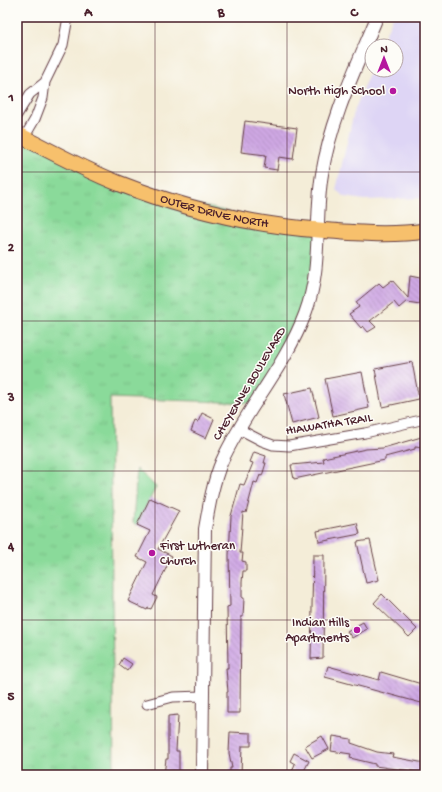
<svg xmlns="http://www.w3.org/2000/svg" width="442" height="792" font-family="'Gochi Hand',sans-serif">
<defs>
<pattern id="grass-tufts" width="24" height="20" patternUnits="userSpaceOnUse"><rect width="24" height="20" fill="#8ada9a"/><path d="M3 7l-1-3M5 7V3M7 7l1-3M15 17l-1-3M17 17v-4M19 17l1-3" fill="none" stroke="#79bb85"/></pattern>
<pattern id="building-back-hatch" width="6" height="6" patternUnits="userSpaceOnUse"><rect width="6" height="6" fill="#cfa8e4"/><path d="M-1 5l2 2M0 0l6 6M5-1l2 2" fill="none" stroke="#aa88b9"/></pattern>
</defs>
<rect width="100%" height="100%" fill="#fdfcf7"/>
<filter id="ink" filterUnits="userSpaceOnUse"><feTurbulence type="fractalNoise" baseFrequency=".025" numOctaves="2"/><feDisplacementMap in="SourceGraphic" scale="8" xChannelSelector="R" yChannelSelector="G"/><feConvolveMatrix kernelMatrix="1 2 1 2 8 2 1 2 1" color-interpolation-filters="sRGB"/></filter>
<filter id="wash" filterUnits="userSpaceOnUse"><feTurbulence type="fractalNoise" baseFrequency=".012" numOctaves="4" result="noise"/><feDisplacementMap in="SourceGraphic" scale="16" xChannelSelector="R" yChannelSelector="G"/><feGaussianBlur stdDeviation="0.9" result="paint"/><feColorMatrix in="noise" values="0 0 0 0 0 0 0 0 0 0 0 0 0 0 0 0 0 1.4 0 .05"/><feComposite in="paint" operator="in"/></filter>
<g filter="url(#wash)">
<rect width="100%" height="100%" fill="#f4edd8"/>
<path fill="#ded5f5" d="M393 17H425V198L364 200 345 197 336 190 354 112 370 70 372 65V70H396V46H380Z"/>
<path fill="url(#grass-tufts)" stroke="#6a7c62" d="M17 136 125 187 316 233 312 276 290 341 251 403 110 398 114 775H17Z"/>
<path fill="#8ada9a" stroke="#6a7c62" d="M137 469 156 487 137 525 133 523Z"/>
<g id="blocks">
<path fill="url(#building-back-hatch)" d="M245 121 297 128 293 159 279 157 277 170 264 168 266 155 241 152Z
M410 276 425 279V291L421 290 420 304 407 302V301L399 308 394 302 370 321 376 327 368 332 363 326 361 328 349 314 359 307 356 302 379 283 383 287 392 280 408 298Z
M412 362 419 399 382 407 375 369Z
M362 372 369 408 333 416 325 379Z
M312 388 319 417 292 424 284 394Z
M202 413 214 419 206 438 191 431 195 421 198 422Z
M425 436V448L415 447V449L385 457V460L294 479 291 465 324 462 323 458 366 449 383 448Z
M254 452 266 456 264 463H266L262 476 260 475 257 483 254 482 246 513 243 512 240 553H243L242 561 246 562V571H243L242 582V598H244L243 617H241L240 713H227V692H228L226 668H228L227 607 230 606 229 555 231 516 240 484 244 485 253 463 250 462Z
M150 498 179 511 158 549 172 556 153 595 157 597 151 609 148 608 147 610 128 601 147 562 137 557 150 531 137 525Z
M357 523 360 534 319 542 317 531Z
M370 540 379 580 366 583 357 542Z
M313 555H324L323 658 311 659Z
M382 594 417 629 409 637 374 603Z
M363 622 367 629 352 638 347 631Z
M123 658 132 664 127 671 119 665Z
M328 666 379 680 381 672 425 685V704L325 677Z
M178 715 176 751H179V775H164L166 759H168V716Z
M230 732 251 733V746H242L241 775H230V768H232L229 753Z
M322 736 329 749 312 758 305 746Z
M333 736 351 739V743L377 752 393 754 392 757 425 763V773L375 766V764L350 758 351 754 331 751Z
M294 753 309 761 302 775 292 771 295 764 290 761Z"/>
</g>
</g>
<g filter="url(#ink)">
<use href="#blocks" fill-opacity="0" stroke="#643e45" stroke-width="1"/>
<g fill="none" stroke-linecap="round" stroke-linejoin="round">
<defs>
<path id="minor" d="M17 115 30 94 45 82
M24 138 35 119 43 98 45 82 63 45 68 17
M239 429 262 441 273 445 289 446 365 433 425 419
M147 704 173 697 202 696"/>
<path id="tertiary" d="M202 775 205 529C209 506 213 482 222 461 245 410 285 367 305 314 323 267 314 221 322 174 331 119 356 68 377 17"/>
<g id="primary">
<path id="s1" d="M17 134C50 151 83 169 118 183 182 208 251 225 319 230 354 233 390 236 425 231"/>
</g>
</defs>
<use href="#minor" stroke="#643e45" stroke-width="11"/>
<use href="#tertiary" stroke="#643e45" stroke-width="14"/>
<use href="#primary" stroke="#643e45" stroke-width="17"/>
<use href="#minor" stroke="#fff" stroke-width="9"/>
<use href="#tertiary" stroke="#fff" stroke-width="12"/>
<use href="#primary" stroke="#f7c06c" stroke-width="15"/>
</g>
</g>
<path fill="none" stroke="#4a1f2b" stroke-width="1" stroke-opacity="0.55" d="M155 17V775M287 17V775M17 172H425M17 321H425M17 471H425M17 620H425"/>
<g fill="#b5179e" stroke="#fdfcf7" stroke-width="1.5">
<circle cx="393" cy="91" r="4"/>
<circle cx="152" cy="553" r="4"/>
<circle cx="357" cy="630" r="4"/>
</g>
<g text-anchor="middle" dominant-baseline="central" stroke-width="3" stroke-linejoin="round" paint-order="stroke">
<g font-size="13" fill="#4a1f2b" stroke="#fdfcf7" text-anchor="end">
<text x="385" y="91">North High School</text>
<text x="160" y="546" text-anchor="start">First Lutheran<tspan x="160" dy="15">Church</tspan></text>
<text x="349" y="623">Indian Hills<tspan x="349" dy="15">Apartments</tspan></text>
</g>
<g font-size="13" fill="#4a1f2b" stroke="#fdfcf7">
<text stroke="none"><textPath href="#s1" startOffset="213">OUTER DRIVE NORTH</textPath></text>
<text transform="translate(250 384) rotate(-59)">CHEYENNE BOULEVARD</text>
<text transform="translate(329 425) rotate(-9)">HIAWATHA TRAIL</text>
</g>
</g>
<rect width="442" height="792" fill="none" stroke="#fdfcf7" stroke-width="44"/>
<g transform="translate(384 58)"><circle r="19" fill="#fdfcf7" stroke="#b5a4a5"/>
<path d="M0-3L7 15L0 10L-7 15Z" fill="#b5179e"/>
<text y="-6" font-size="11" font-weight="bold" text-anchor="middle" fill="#4a1f2b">N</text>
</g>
<rect x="22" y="22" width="398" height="748" fill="none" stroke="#4a1f2b" stroke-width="1.5"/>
<g font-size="13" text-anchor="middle" font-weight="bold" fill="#4a1f2b">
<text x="88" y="16">A</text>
<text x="221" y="16">B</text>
<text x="354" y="16">C</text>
<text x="11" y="101">1</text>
<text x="11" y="251">2</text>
<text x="11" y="401">3</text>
<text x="11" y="550">4</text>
<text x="11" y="700">5</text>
</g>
</svg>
